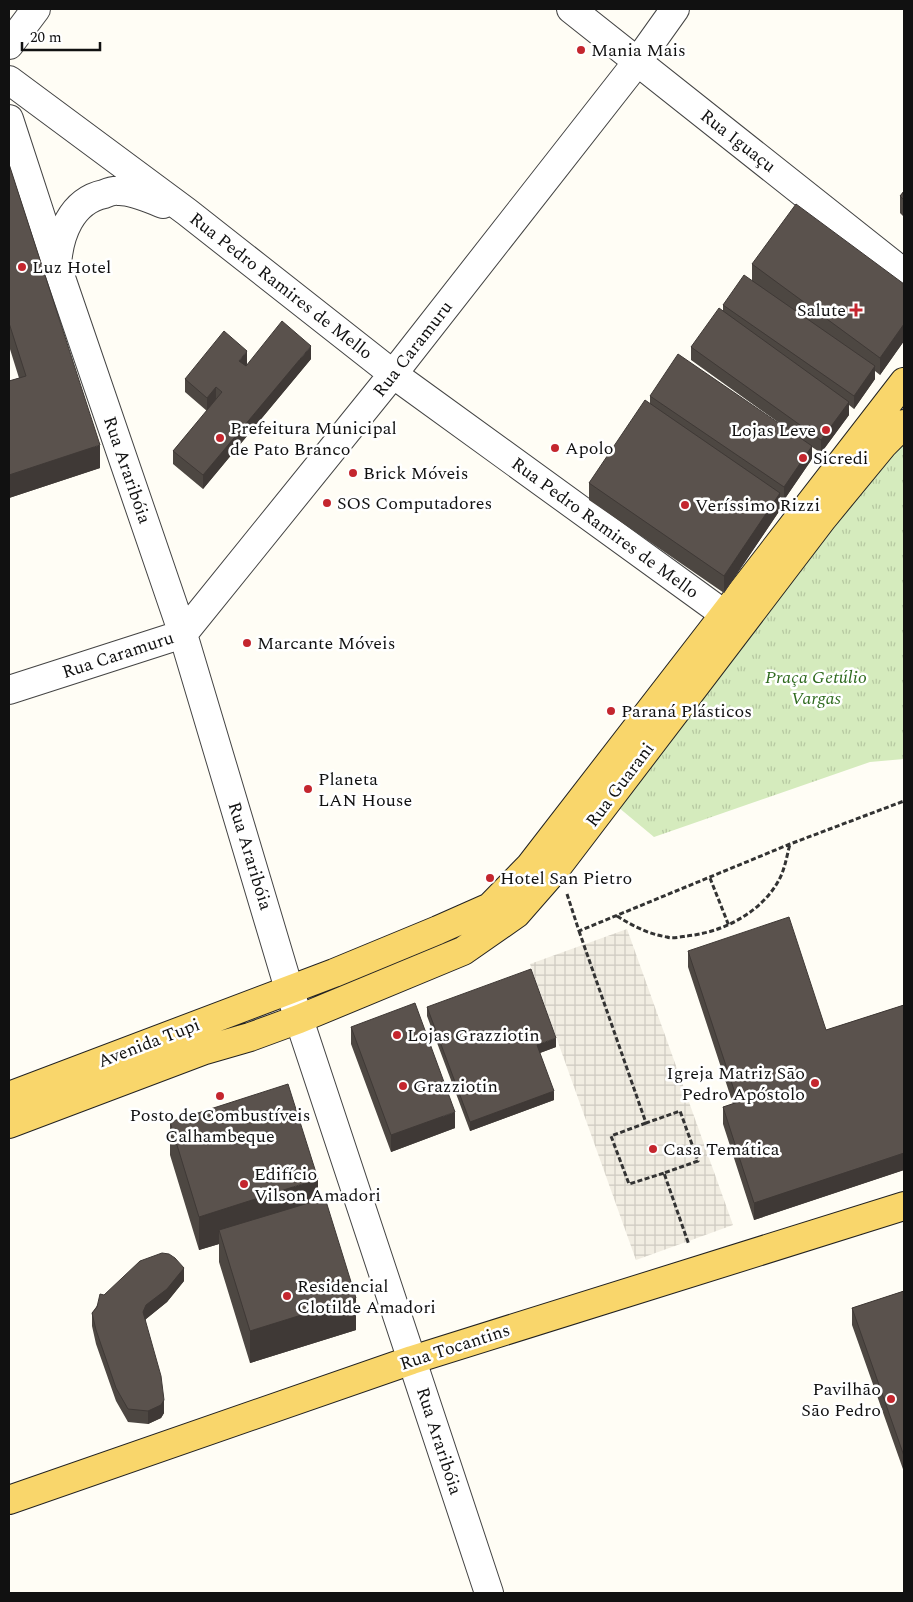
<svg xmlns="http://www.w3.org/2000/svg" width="913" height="1602" font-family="Spectral,serif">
<defs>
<pattern id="grass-tufts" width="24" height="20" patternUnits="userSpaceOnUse" patternTransform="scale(1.25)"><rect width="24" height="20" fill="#d5ebbd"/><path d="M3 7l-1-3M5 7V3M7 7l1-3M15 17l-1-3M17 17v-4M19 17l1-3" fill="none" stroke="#b6c8a1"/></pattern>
<pattern id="plaza-grid" width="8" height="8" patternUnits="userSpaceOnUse" patternTransform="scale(1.25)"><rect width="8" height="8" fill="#f1ede2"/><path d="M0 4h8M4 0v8" fill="none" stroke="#cecac1"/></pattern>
</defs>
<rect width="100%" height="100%" fill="#fffdf5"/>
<path fill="url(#grass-tufts)" d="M904 434V759L870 762 654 837 618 807Z"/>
<path fill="url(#plaza-grid)" d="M627 929 733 1225 636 1260 530 964Z"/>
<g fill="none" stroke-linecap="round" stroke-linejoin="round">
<defs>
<path id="minor" d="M571 9 904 273
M9 45 36 9
M9 80 187 212 393 374 724 614
M9 119 57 266 183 634 289 989 489 1593
M57 265C59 235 71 201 104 194 109 192 114 190 119 191 134 191 150 199 163 204
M9 690 183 634 393 374 638 61 675 9"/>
<path id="major" d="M9 1096 334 973 438 930 490 907 530 866 904 382
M9 1124 205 1050 250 1037 299 1019 463 951 516 914 558 866 823 518 883 445 904 424
M9 1500 412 1360 904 1206"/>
</defs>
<use href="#minor" stroke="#444" stroke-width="30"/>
<use href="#major" stroke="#222" stroke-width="30"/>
<path stroke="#333" stroke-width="3" stroke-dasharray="5 2.5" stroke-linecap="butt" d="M710 878 729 926
M567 894 579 931 790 844 904 801
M617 916C633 926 648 934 667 937 672 939 680 937 686 936 722 933 763 912 780 878 785 868 787 855 790 844
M579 931 646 1123 680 1111 698 1161 664 1173 689 1245
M646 1123 611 1136 629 1184 664 1173"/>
<use href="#minor" stroke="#fff" stroke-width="28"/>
<use href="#major" stroke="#f9d66b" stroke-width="28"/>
</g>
<path fill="#4d4742" d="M9 164 100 468 9 498V381L19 378 9 346Z
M904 191V217L900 213V196Z
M752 264 904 284V341L880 375 875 371V379L854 409 849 405V415L821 453 812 447V459L784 500 780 497V510L724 593 589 500V483L650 404V396L789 430 691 360V347L723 312V305L752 281Z
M311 359 203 489 173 464V451L207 411 185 392V379L247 364Z
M688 951 826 1030 904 1005V1170L754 1220 723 1124V1107L733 1104 688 967Z
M427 1007 556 1047 540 1053 554 1100 470 1131 427 1016Z
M351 1027 455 1128 391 1152 351 1044Z
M170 1122 318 1200 356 1330 250 1363 219 1262V1244L199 1250 170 1155Z
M184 1281 167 1302 146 1319 145 1320 164 1413 161 1418 148 1424 128 1422 116 1401 96 1344 92 1326V1313L104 1295Z
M904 1291V1472L852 1325V1308Z"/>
<path fill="#3f3936" d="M904 324V341L880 375V358Z
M311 346V359L203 489V475Z
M247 351V364L239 374V361Z
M875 366V379L854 409V396Z
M216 387V400L207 411V398Z
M849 402V415L821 453V440Z
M100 445V468L9 498V475Z
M812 446V459L784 500V487Z
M780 493V510L724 593V576Z
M556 1038V1047L537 1054V1045Z
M554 1091V1100L470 1131V1122Z
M455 1112V1128L391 1152V1135Z
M904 1153V1170L754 1220V1203Z
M318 1179V1213L219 1230V1244L199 1250V1217Z
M184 1268V1281L167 1302 146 1319 143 1325V1312L146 1305Z
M356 1298V1330L250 1363V1331Z
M164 1400V1413L161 1418 148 1424V1411Z"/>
<path fill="#5a524d" stroke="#3f3936" d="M9 164 100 445 9 475V381L26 376 9 323Z
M904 191V200L900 196Z
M796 204 904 284V324L880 358 752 264Z
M744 275 875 366 854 396 723 305Z
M719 308 849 402 821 440 691 347Z
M282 321 311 346 203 475 173 451 222 392 216 387 207 398 185 379 224 331 247 351 239 361 246 366Z
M678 354 812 446 784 487 650 396Z
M645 400 780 493 724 576 589 483Z
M789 917 826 1030 904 1005V1153L754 1203 723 1107 738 1102 688 951Z
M531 969 556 1038 537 1045 554 1091 470 1122 427 1007Z
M415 1003 455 1112 391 1135 351 1027Z
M288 1084 318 1179 199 1217 170 1122Z
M325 1198 356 1298 250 1331 219 1230Z
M162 1253 169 1254 175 1258 184 1268 167 1289 146 1305 143 1312 161 1376 164 1400 161 1405 148 1411 128 1409 116 1388 96 1330 92 1313 97 1307 100 1294 104 1295 140 1261Z
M904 1291V1456L852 1308Z"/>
<g fill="#c4262e" stroke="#fff" stroke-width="2">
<circle cx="581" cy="50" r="5"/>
<circle cx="22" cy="267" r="5"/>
<path d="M853.5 302.5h5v5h5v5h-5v5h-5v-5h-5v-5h5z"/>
<circle cx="826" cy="430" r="5"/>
<circle cx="220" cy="438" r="5"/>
<circle cx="555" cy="448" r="5"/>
<circle cx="803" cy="458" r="5"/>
<circle cx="353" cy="473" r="5"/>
<circle cx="327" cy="503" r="5"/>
<circle cx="685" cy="505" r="5"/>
<circle cx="247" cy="643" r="5"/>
<circle cx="611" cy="711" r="5"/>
<circle cx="308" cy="789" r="5"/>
<circle cx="490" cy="878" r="5"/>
<circle cx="397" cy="1035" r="5"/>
<circle cx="815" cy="1083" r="5"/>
<circle cx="403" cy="1086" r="5"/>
<circle cx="220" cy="1096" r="5"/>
<circle cx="653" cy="1149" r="5"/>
<circle cx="244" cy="1184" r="5"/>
<circle cx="287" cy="1296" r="5"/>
<circle cx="891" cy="1399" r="5"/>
</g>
<g text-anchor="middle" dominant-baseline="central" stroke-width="5" stroke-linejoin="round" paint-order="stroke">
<g font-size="18" fill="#111" stroke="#fff" text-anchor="start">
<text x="591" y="50">Mania Mais</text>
<text x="32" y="267">Luz Hotel</text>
<text x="846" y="310" text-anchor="end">Salute</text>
<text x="230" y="428">Prefeitura Municipal<tspan x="230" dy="21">de Pato Branco</tspan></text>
<text x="816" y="430" text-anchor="end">Lojas Leve</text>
<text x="565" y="448">Apolo</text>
<text x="813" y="458">Sicredi</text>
<text x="363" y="473">Brick Móveis</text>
<text x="337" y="503">SOS Computadores</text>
<text x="695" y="505">Veríssimo Rizzi</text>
<text x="257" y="643">Marcante Móveis</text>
<text x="621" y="711">Paraná Plásticos</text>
<text x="318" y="779">Planeta<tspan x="318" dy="21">LAN House</tspan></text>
<text x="500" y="878">Hotel San Pietro</text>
<text x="407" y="1035">Lojas Grazziotin</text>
<text x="805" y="1073" text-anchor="end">Igreja Matriz São<tspan x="805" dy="21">Pedro Apóstolo</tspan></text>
<text x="413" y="1086">Grazziotin</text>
<text x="220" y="1115" text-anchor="middle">Posto de Combustíveis<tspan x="220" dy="21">Calhambeque</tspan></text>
<text x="663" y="1149">Casa Temática</text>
<text x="254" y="1174">Edifício<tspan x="254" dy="21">Vilson Amadori</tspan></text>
<text x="297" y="1286">Residencial<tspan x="297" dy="21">Clotilde Amadori</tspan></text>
<text x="881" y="1389" text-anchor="end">Pavilhão<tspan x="881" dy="21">São Pedro</tspan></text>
</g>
<g font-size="18" fill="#111" stroke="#fff">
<text transform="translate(738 141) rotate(38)">Rua Iguaçu</text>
<text transform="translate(281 286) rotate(38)">Rua Pedro Ramires de Mello</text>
<text transform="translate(413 349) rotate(-52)">Rua Caramuru</text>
<text transform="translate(127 470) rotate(71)">Rua Araribóia</text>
<text transform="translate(605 528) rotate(36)">Rua Pedro Ramires de Mello</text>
<text transform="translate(118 655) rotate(-18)">Rua Caramuru</text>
<text transform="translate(620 785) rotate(-53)">Rua Guarani</text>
<text transform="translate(250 856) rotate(73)">Rua Araribóia</text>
<text transform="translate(149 1043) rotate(-21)">Avenida Tupi</text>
<text transform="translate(455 1347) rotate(-18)">Rua Tocantins</text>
<text transform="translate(439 1441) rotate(72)">Rua Araribóia</text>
</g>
<g font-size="18" font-style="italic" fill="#2f6b1f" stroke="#fff">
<text x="816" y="677">Praça Getúlio<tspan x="816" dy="21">Vargas</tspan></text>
</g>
</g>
<rect width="913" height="1602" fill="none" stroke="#111111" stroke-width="20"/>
<path d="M22 42v8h78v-8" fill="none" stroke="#111111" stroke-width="2.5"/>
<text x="30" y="42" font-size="15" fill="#111111" stroke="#ffffff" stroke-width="4" paint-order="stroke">20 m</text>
</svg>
